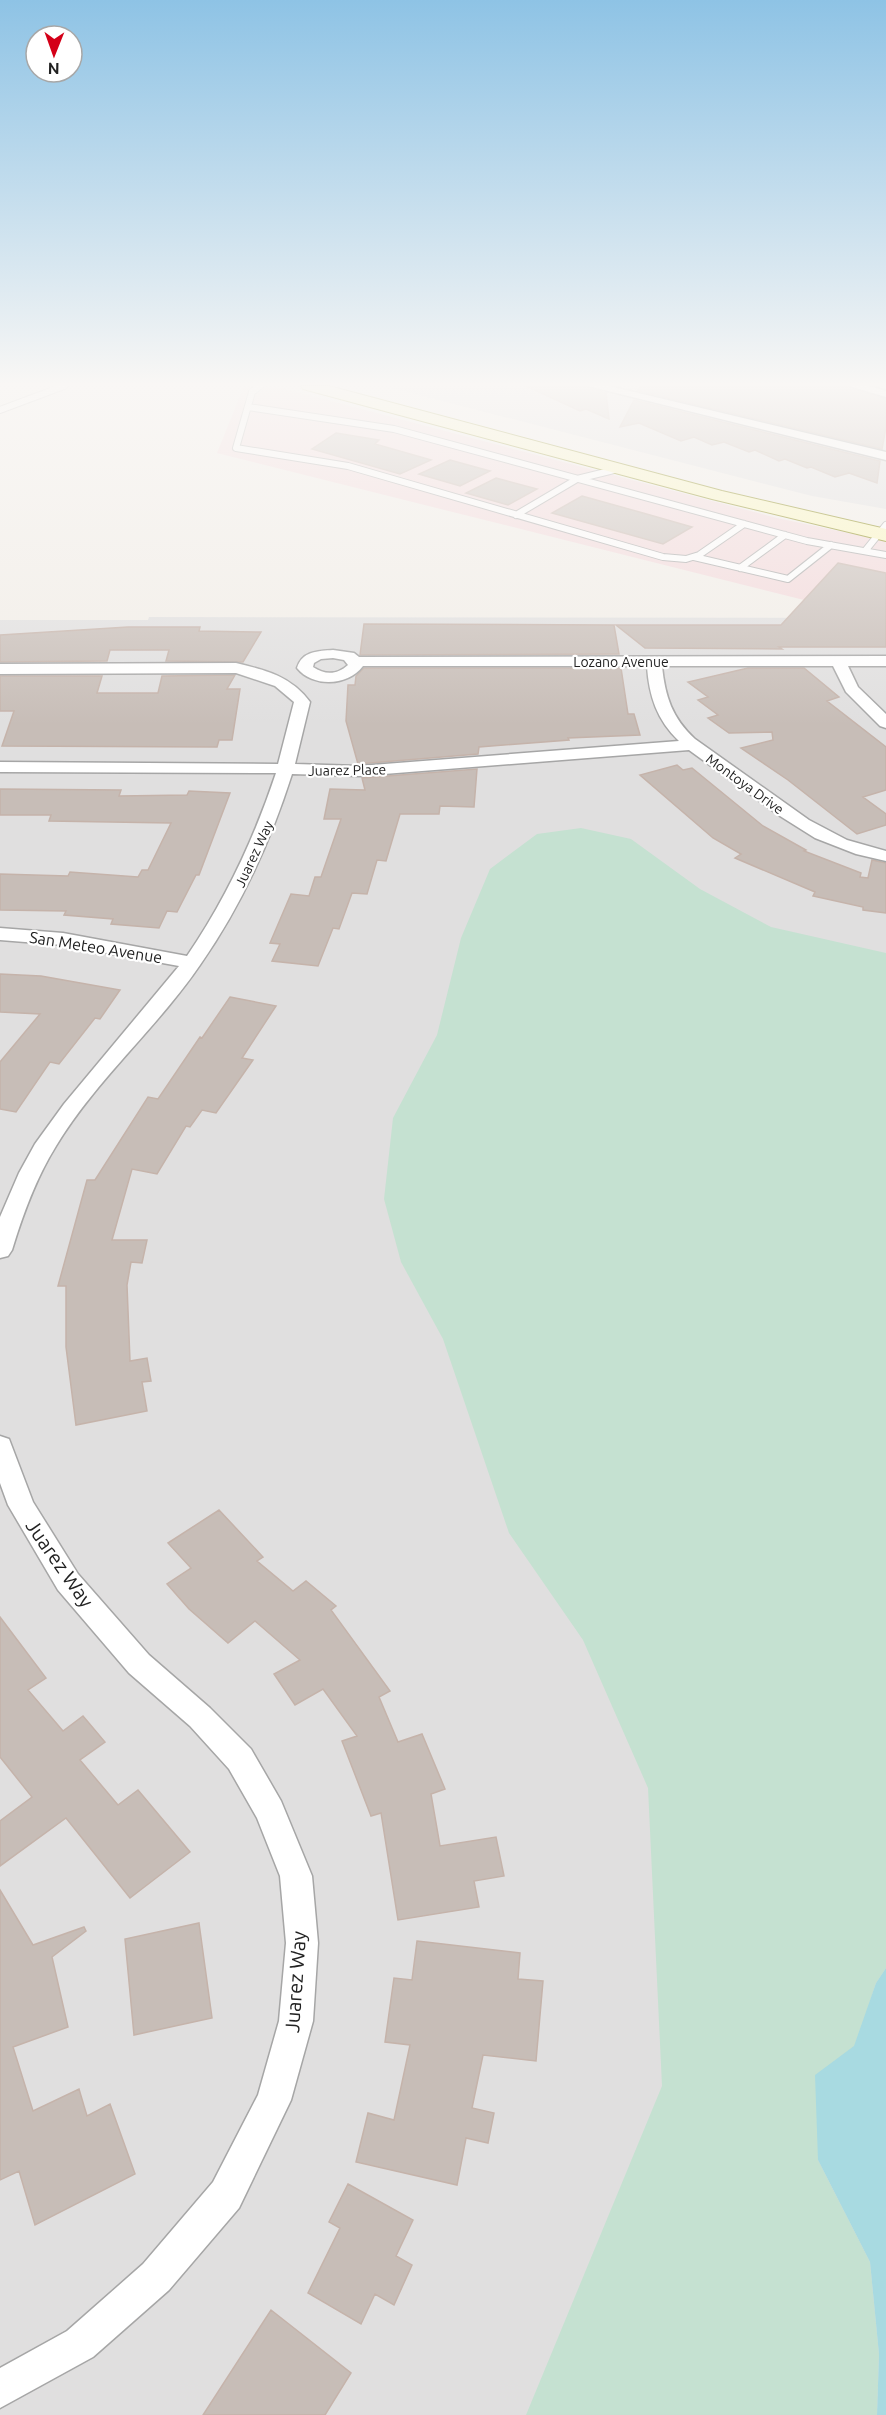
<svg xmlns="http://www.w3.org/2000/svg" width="886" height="2415" font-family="Ubuntu,sans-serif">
<rect width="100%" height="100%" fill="#f2eee8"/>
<path fill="#e0dfdf" d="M384 386H886V509L812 496Z
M149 617 886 618V2415H0V620H148Z"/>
<path fill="#f3d8da" d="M244 386H274L777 518 886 541V608L820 604 217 453Z"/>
<path fill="#c5e1d1" d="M581 828 631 839 700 889 771 927 886 953V1968L876 1983 818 2160 870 2262 879 2354 877 2415H526L662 2086 648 1788 583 1640 509 1533 443 1339 401 1262 384 1199 393 1118 437 1035 461 938 490 869 537 834Z"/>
<path fill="#a8dae1" d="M886 1968V2415H877L879 2354 870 2262 818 2160 815 2075 854 2046 876 1983Z"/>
<path fill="#c7bdb7" stroke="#c5b3aa" stroke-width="1.5" d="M526 386H586L606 393 609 419 586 409 580 411Z
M640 386H847L886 399V427L882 449 638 391Z
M634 400 880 461 877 483 849 473 835 477 811 467 807 468 785 459 779 461 755 450 749 452 724 442 712 445 694 437 681 441 639 423 620 427Z
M336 433 379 440 375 444 431 460 400 474 312 449Z
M450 460 490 471 460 486 419 474Z
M496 478 537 489 508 505 466 493Z
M582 496 643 513 692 527 663 544 552 513Z
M838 563 886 573V647H779L782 649 645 648 616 625H781Z
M364 624 614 625 619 654 360 655Z
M128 627H200L199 631 261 632 243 662 166 661 169 650H110L107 661 0 662V635Z
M364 668H621L628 714H634L640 735 568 738 569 740 479 747 478 754 358 764 346 721 348 685H355L356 676Z
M748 668H804L839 697 827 701 886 747V790L863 797 886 814V825L857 834 788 780 741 748 773 740 772 732 729 733 708 718 718 715 698 700 708 697 688 682Z
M235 675 227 689H240L232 740H219L217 747 2 746 14 711H0V676H102L97 693H158L162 676Z
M677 765 683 770 692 768 763 826 806 850 804 851 861 873 860 877 868 878 872 860 886 863V913L863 910V907L813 896 815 892 735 858 741 854 713 838 640 775Z
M477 769 474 807 440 806 439 814H400L386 861 377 860 367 894 352 893 339 929 333 928 318 966 272 961 280 944 270 943 291 894 309 896 315 877H321L341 819H324L330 789 365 790 362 778Z
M0 789 121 790 119 796 187 795 189 791 230 793 199 875H196L177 912 167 911 159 928 111 924 113 919 64 915 66 911 0 910V874L68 876 70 872 138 877 142 870H148L171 823 49 821 51 815H0Z
M0 974 41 976 120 990 100 1019 95 1018 59 1064 50 1062 16 1112 0 1109V1062L40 1014 0 1012Z
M230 997 276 1006 242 1058 253 1060 216 1113 202 1110 190 1127 186 1126 157 1174 132 1169 112 1240H147L142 1263 131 1262 127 1285 130 1361 147 1358 151 1381 142 1382 147 1411 76 1425 66 1347V1286H58L87 1180H95L148 1097 158 1099 200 1037 202 1038Z
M219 1510 263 1557 257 1561 293 1591 306 1581 336 1606 331 1610 390 1691 379 1697 398 1742 422 1734 445 1789 431 1794 440 1846 496 1837 504 1876 474 1881 479 1907 398 1920 381 1813 371 1816 342 1741 357 1736 323 1689 295 1705 274 1674 300 1660 255 1621 228 1643 189 1609 167 1584 191 1568 168 1543Z
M0 1617 46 1678 28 1690 63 1731 83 1716 105 1742 80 1760 118 1805 138 1790 190 1852 130 1898 66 1818 0 1866V1821L32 1797 0 1757Z
M0 1890 33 1945 84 1927 86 1931 52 1957 68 2027 13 2047 33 2111 79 2089 87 2116 110 2104 135 2174 35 2225 19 2171 0 2180Z
M199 1923 212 2018 134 2035 125 1939Z
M417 1941 520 1953 518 1979 543 1981 536 2061 483 2055 472 2108 494 2113 488 2143 466 2138 457 2185 356 2162 368 2113 394 2120 410 2045 385 2042 394 1978 412 1980Z
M348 2184 413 2220 396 2256 412 2265 394 2305 375 2294 361 2324 308 2293 340 2228 329 2222Z
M271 2310 351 2373 325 2415H203Z"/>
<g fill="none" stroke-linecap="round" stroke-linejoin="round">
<defs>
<path id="lane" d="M260 386 252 392 236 448 348 466 663 557 686 559 699 555 744 524
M248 407 394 429 807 541 886 555
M0 410 64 386
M516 515 577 479 618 469
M865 551 886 525
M694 557 788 579 831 545
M740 568 785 535"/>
<path id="street" d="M588 386H609L886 452V460Z
M849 386H869L886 391V397Z
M333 650 354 653 359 657 886 656V666H848L858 687 886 714V728L880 726 846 692 833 666H662C665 696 672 718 695 739L809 820 847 840 886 851V861L856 854 815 838 780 816 689 750 359 776 292 774C270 843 241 906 200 965 157 1028 96 1080 56 1146 36 1178 23 1214 12 1250L8 1256 0 1258V1217L19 1173 35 1144 64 1104 179 966 63 945 0 940V928L63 933 187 956C226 899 254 839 276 773L0 772V762L278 764 294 702 275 686 236 673 0 674V664L236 663C265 670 291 676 310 702L295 764 359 766 679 741C657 720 649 696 647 666H363C348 686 313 688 297 668 302 651 318 651 333 650ZM333 658 344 660 348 665C337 675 325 675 313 667L314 663 321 659Z
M0 1436 9 1439 33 1502 78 1574 149 1655 210 1708 251 1749 281 1801 312 1876 318 1943 313 2021 291 2100 239 2208 169 2290 93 2357 0 2408V2368L67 2331 143 2264 213 2182 258 2095 279 2021 286 1943 280 1876 257 1818 229 1769 190 1726 129 1673 58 1590 8 1505 0 1483Z"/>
<path id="secondary" d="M301 386H329L722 491 886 529V541L712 499 303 389Z"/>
</defs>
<use href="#lane" stroke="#a6a6a6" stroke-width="8"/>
<use href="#street" stroke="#a6a6a6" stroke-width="3"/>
<use href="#secondary" stroke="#818000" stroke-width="2"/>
<use href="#lane" stroke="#fff" stroke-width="6"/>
<use href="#street" fill="#fff" fill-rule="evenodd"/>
<use href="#secondary" fill="#fcf8bc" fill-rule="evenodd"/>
</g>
<linearGradient id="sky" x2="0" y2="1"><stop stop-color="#8ec3e5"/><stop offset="0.53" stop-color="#f9f7f5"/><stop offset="1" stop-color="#f9f7f5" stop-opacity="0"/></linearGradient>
<rect width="886" height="725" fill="url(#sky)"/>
<g text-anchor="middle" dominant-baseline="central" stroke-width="4.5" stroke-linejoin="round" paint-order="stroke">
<g font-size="14" fill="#222" stroke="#fff">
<text x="621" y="662">Lozano Avenue</text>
<text transform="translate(347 770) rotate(-1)">Juarez Place</text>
<text transform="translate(745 784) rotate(36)">Montoya Drive</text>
<text transform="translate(254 854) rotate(-65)">Juarez Way</text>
</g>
<g font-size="16" fill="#222" stroke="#fff">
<text transform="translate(96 947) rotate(9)">San Meteo Avenue</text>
</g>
<g font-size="20" fill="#222" stroke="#fff">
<text transform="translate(60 1563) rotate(55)">Juarez Way</text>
<text transform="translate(295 1982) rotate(-86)">Juarez Way</text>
</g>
</g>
<g transform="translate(54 54) rotate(181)"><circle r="28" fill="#ffffff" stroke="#a7a7a7" stroke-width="1.5"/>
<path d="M0-4.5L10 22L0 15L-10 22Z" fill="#d40018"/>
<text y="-9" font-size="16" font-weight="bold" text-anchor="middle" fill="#222222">N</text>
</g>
</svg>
